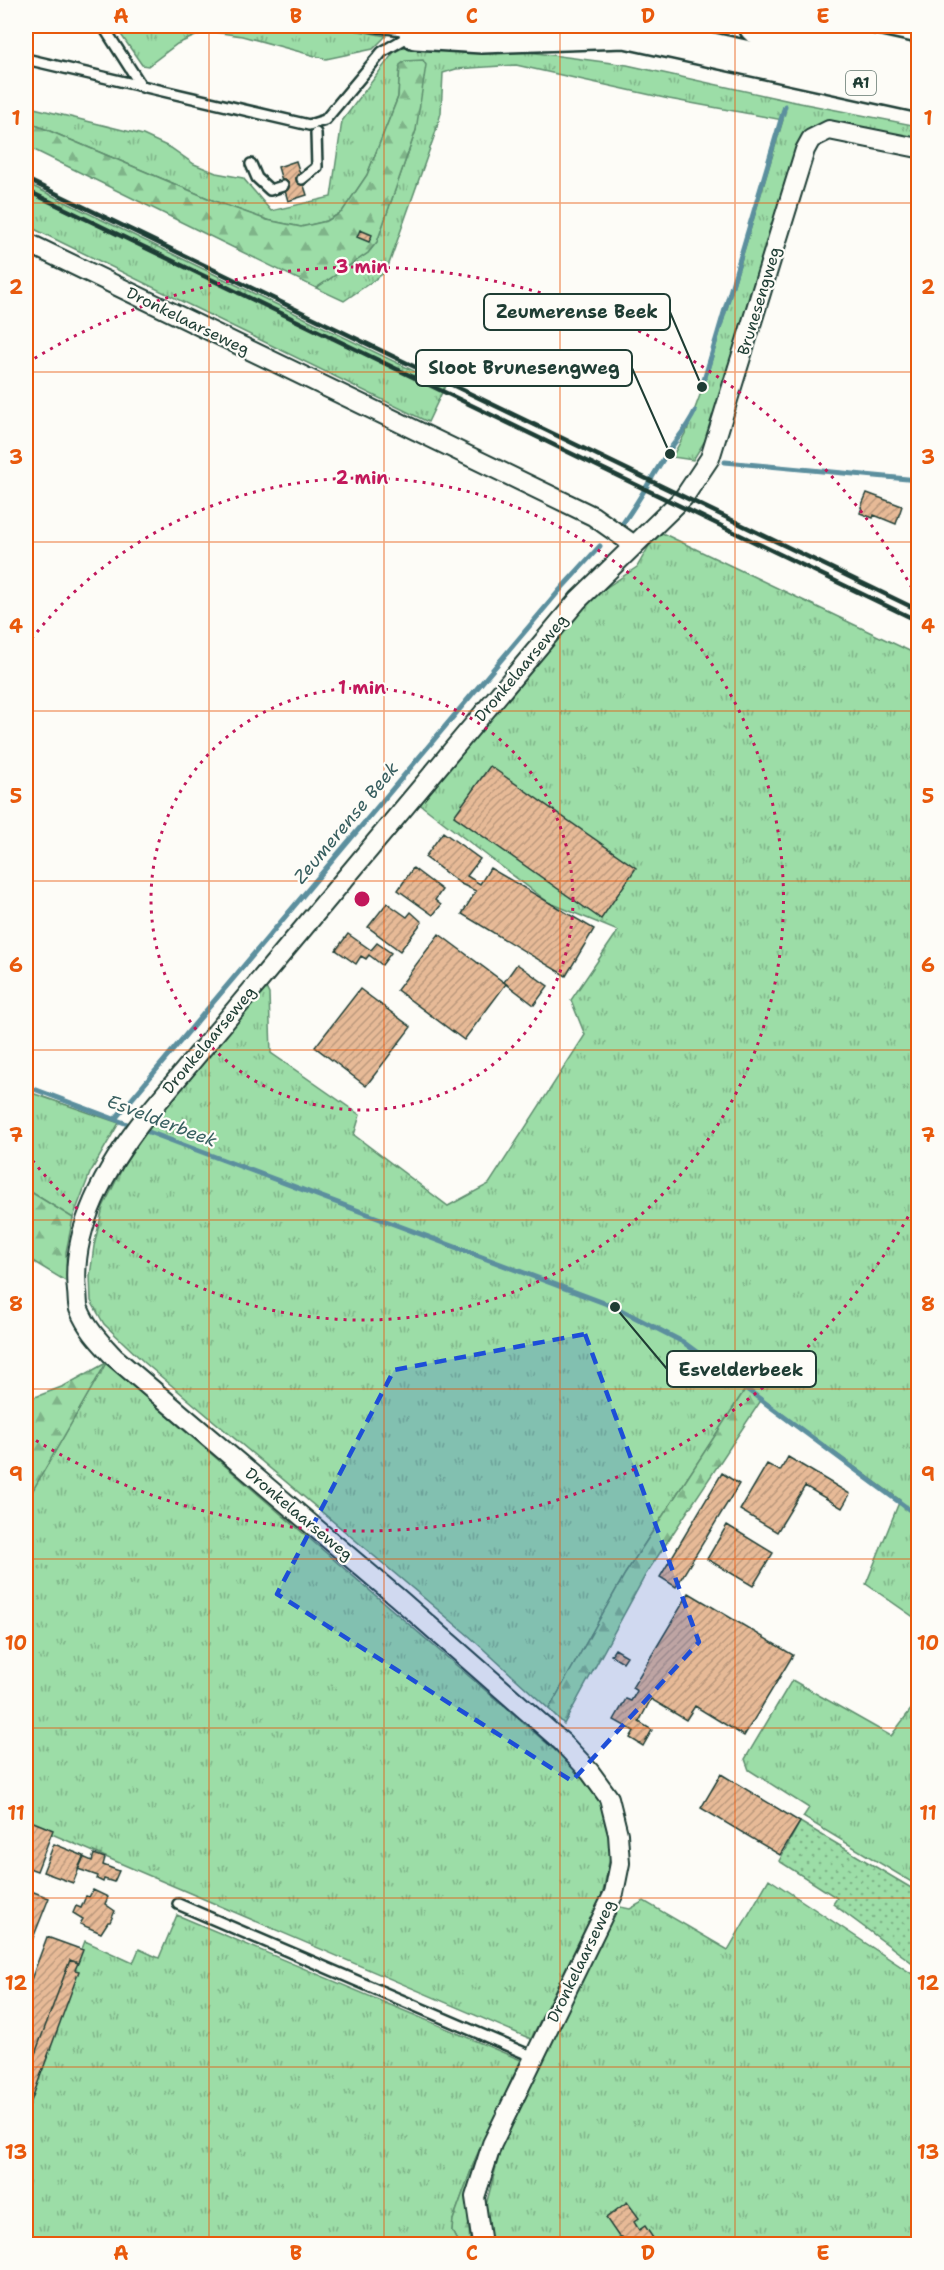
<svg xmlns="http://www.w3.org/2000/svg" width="944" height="2270" font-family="'Shantell Sans',sans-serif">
<defs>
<pattern id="grass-tufts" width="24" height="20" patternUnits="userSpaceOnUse" patternTransform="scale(1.5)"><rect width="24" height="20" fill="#9cdda7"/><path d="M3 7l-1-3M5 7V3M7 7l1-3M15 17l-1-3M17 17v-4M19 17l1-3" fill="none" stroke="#7fb489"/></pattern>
<pattern id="forest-firs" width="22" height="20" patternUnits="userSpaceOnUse" patternTransform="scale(1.5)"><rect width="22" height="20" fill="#9cdda7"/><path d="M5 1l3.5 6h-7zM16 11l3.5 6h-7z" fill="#7fb489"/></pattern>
<pattern id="park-dots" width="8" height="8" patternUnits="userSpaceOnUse" patternTransform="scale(1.5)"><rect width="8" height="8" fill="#9cdda7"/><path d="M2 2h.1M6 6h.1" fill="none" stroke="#7fb489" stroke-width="1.8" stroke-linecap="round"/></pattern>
<pattern id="building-hatch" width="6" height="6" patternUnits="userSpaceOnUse" patternTransform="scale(1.5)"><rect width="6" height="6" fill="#e7ba97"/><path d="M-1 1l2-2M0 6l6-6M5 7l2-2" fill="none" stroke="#bb987c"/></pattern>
</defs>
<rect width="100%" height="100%" fill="#fdfcf7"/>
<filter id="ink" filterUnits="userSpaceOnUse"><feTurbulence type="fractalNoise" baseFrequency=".0167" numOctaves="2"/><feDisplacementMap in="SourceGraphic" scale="12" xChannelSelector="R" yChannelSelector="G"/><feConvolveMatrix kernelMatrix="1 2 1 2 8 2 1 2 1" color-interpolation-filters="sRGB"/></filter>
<g filter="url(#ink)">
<path fill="url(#grass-tufts)" stroke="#5e8d6e" stroke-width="1.5" d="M115 26H332L386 36 373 49 326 59 242 36 207 31 177 44 148 66 142 65Z
M416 42 521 51 627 65 790 101 918 126V141L828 125 813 127 800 145 706 439 693 460 672 457 687 430 706 379 783 120 669 99 516 65 456 69 443 73 441 113 435 134 389 264 384 273 344 301 316 288 368 253 377 242 416 130 400 65 398 97 367 175 342 212 327 221 301 227 267 220 217 202 26 121V106L143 135 171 148 194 164 216 173 243 178 271 211 331 197 342 121 394 52Z
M26 183 445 386 428 422 26 225Z
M662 533 918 655V1620L866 1584 900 1500 746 1388 625 1574 549 1709 469 1636 145 1363 104 1324 91 1301 90 1276 94 1246 103 1207 124 1165 149 1128 265 986 269 994 271 1053 360 1115 354 1135 448 1206 489 1184 585 1035 571 1000 618 931 548 902 418 803 569 623 601 591 637 567 649 546Z
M26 1091 119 1123 90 1173 73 1218 26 1189Z
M106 1363 565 1759 599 1797 610 1829V1857L603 1892 531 2039 26 1823V1502Z
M792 1680 891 1736 918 1700V1886L803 1817 809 1808 749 1770 745 1759Z
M769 1879 918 1978V2244H491L486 2205 505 2133 616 1906 630 1909 644 1901 728 1950Z
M177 1915 521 2060 476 2157 453 2220 452 2231 459 2244H26V2097L85 1941 133 1963 139 1949 159 1958Z"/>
<path fill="url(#forest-firs)" stroke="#5e8d6e" stroke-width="1.5" d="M423 60 426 65 416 130 377 242 368 253 316 288 26 146V121L217 202 267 220 301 227 327 221 342 212 367 175 398 97 400 65 405 61Z
M26 1189 73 1218 66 1252 67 1282 26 1257Z
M106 1363 26 1502V1399L38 1396 64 1386Z
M746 1388 762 1399 646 1574 564 1724 549 1709 625 1574Z
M476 2157 467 2196 470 2244H459L452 2231 453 2220Z"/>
<path fill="url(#park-dots)" stroke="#5e8d6e" stroke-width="1.5" d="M800 1822 918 1892V1967L833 1904 837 1898 779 1861Z"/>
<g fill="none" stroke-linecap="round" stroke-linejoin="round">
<path stroke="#5b8f9e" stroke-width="5" d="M702 387 785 106
M725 462 918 480
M623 523C639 501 651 478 666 455 676 440 687 428 695 411
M26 1086 615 1307 683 1342 918 1516
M115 1119 559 591 600 546"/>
</g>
<path fill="url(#building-hatch)" stroke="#1f3d34" stroke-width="1.5" d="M296 161 307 195 288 201 278 167Z
M360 230 372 235 369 242 357 237Z
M867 493 902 506 896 524 874 515 873 518 860 513 862 507H861Z
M490 766 636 868 601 919 454 816Z
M443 832 480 859 467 876 480 884 490 868 594 929 566 976 462 914 476 891 461 884 425 857Z
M413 868 442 890 435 900 441 905 433 915 398 890Z
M387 903 407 917 411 912 422 922 400 951 368 927Z
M348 934 371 950 377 943 391 953 382 965 369 955 366 959 361 956 356 964 336 950Z
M439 934 506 984 464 1040 397 990Z
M517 964 548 986 534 1005 504 982Z
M360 989 411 1027 366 1086 315 1047Z
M788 1457 850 1494 842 1508 805 1486 777 1532 740 1510 767 1464 780 1471Z
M722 1473 739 1484 676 1587 660 1577Z
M727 1525 773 1553 753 1586 707 1559Z
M689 1593 793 1655 744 1736 695 1706 686 1720 651 1699 639 1722 652 1730 643 1746 630 1738 634 1731 614 1720 626 1699 631 1701 637 1691 632 1688Z
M615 1649 627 1656 623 1662 611 1655Z
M721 1774 800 1822 780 1855 701 1808Z
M26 1819 53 1830 37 1871 26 1867Z
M54 1844 84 1856 73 1883 43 1872Z
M94 1854 105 1858 103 1865 119 1871 114 1882 104 1879 103 1882 97 1879 98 1876 78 1869 83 1857 92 1861Z
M26 1889 49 1898 31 1943 26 1941Z
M93 1890 108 1897 105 1904 115 1911 110 1922H108L101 1933 80 1924 83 1919 73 1913 76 1906 81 1908 86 1896 89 1897Z
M47 1937 83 1950 78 1963 70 1960 26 2078V1993Z
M70 1960 78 1963 75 1970 79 1971 26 2115V2078Z
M627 2202 639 2218 634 2222 639 2230 645 2226 657 2244H615L618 2242H623L624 2239 619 2237 606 2218Z"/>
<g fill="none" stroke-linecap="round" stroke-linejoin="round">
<defs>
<path id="service" d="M103 26 142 87
M371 26 410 31
M26 59 309 125 325 120 382 52 411 35
M251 164 257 178 270 190 283 186
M302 179 317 167 316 133
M178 1904 534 2057"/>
<path id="minor" d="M26 242 593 516 634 545
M482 2244 475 2197 492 2144 614 1893 620 1863 618 1834 609 1798 590 1772 562 1742 398 1598 114 1357C100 1342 87 1329 79 1309 77 1303 78 1297 77 1291 70 1227 109 1163 147 1115L578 600 684 497 710 458 805 150 811 139 829 130 918 148"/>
<path id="motorway" d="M602 26 918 95
M756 26 918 62
M416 32 482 36 624 31"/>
</defs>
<use href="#service" stroke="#1f3d34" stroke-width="14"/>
<use href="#minor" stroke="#1f3d34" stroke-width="22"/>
<use href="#motorway" stroke="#1f3d34" stroke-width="38"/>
<use href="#service" stroke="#fdfcf7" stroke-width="9"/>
<use href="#minor" stroke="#fdfcf7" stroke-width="18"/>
<use href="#motorway" stroke="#fdfcf7" stroke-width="33"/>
<path stroke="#1f3d34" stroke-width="4.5" d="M26 179 918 610
M26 190 918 621"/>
</g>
</g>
<path fill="#1d4ed8" fill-opacity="0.2" stroke="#1d4ed8" stroke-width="4.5" stroke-dasharray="12 8" stroke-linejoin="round" d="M585 1334 699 1642 572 1781 277 1594 394 1370Z"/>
<path fill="none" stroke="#e8590c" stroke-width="1.5" stroke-opacity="0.55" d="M209 26V2244M384 26V2244M560 26V2244M735 26V2244M26 203H918M26 372H918M26 542H918M26 711H918M26 881H918M26 1050H918M26 1220H918M26 1389H918M26 1559H918M26 1728H918M26 1898H918M26 2067H918"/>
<g fill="none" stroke="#c2185b" stroke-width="3" stroke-dasharray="3 6">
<circle cx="362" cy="899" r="211"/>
<path d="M26 646A421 421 0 1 1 26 1152"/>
<path d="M917 1201A632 632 0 0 1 27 1435M27 363A632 632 0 0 1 917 597"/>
</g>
<g text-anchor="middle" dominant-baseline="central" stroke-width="4.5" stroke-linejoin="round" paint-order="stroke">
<rect fill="#fdfcf7" stroke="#62766e" stroke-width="1.5" x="846" y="71" width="30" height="24" rx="4.5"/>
<g font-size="15" font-weight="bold" fill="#1f3d34">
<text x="861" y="83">A1</text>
</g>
<g font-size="16" fill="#1f3d34" stroke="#fdfcf7">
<text transform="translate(759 301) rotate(-73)">Brunesengweg</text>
<text transform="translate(188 321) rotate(26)">Dronkelaarseweg</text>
<text transform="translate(521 668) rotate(-50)">Dronkelaarseweg</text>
<text transform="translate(209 1040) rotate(-50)">Dronkelaarseweg</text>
<text transform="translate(299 1514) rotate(40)">Dronkelaarseweg</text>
<text transform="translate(581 1961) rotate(-64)">Dronkelaarseweg</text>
</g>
<g font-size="18" font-style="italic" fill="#385f60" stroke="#fdfcf7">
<text transform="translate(346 823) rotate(-50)">Zeumerense Beek</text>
<text transform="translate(162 1121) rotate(21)">Esvelderbeek</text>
</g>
</g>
<circle cx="362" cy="899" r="9" fill="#c2185b" stroke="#fdfcf7" stroke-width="3"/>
<g font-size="18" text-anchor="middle" font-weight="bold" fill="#c2185b" stroke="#fdfcf7" stroke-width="4.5" stroke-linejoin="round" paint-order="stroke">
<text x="362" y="273">3 min</text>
<text x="362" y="484">2 min</text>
<text x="362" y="694">1 min</text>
</g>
<path fill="none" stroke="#1f3d34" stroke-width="2" d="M702 387L670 312M670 454L632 368M615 1307L667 1369"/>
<g fill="#1f3d34" stroke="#fdfcf7" stroke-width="2">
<circle cx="702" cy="387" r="6"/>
<circle cx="670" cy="454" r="6"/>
<circle cx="615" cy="1307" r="6"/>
</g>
<g fill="#fdfcf7" stroke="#1f3d34" stroke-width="2">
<rect x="484" y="294" width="186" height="36" rx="6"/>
<rect x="416" y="350" width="216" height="36" rx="6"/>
<rect x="667" y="1351" width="149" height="36" rx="6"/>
</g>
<g font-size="18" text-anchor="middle" font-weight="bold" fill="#1f3d34">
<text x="577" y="318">Zeumerense Beek</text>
<text x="524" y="374">Sloot Brunesengweg</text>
<text x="741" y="1376">Esvelderbeek</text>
</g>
<rect width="944" height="2270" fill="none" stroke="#fdfcf7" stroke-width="66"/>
<rect x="33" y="33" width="878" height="2204" fill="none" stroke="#e8590c" stroke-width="2"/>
<g font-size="20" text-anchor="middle" font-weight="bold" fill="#e8590c">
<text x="121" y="23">A</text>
<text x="296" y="23">B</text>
<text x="472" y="23">C</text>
<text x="648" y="23">D</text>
<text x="823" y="23">E</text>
<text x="16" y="125">1</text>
<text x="928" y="125">1</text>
<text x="16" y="294">2</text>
<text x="928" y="294">2</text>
<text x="16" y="464">3</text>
<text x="928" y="464">3</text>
<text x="16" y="633">4</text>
<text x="928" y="633">4</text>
<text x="16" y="803">5</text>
<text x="928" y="803">5</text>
<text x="16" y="972">6</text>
<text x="928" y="972">6</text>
<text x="16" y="1142">7</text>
<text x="928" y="1142">7</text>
<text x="16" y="1311">8</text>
<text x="928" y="1311">8</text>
<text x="16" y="1481">9</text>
<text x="928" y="1481">9</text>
<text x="16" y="1650">10</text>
<text x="928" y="1650">10</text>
<text x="16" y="1820">11</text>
<text x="928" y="1820">11</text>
<text x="16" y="1990">12</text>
<text x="928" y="1990">12</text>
<text x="16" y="2159">13</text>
<text x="928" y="2159">13</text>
<text x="121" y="2260">A</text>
<text x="296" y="2260">B</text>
<text x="472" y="2260">C</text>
<text x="648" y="2260">D</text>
<text x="823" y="2260">E</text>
</g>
</svg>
